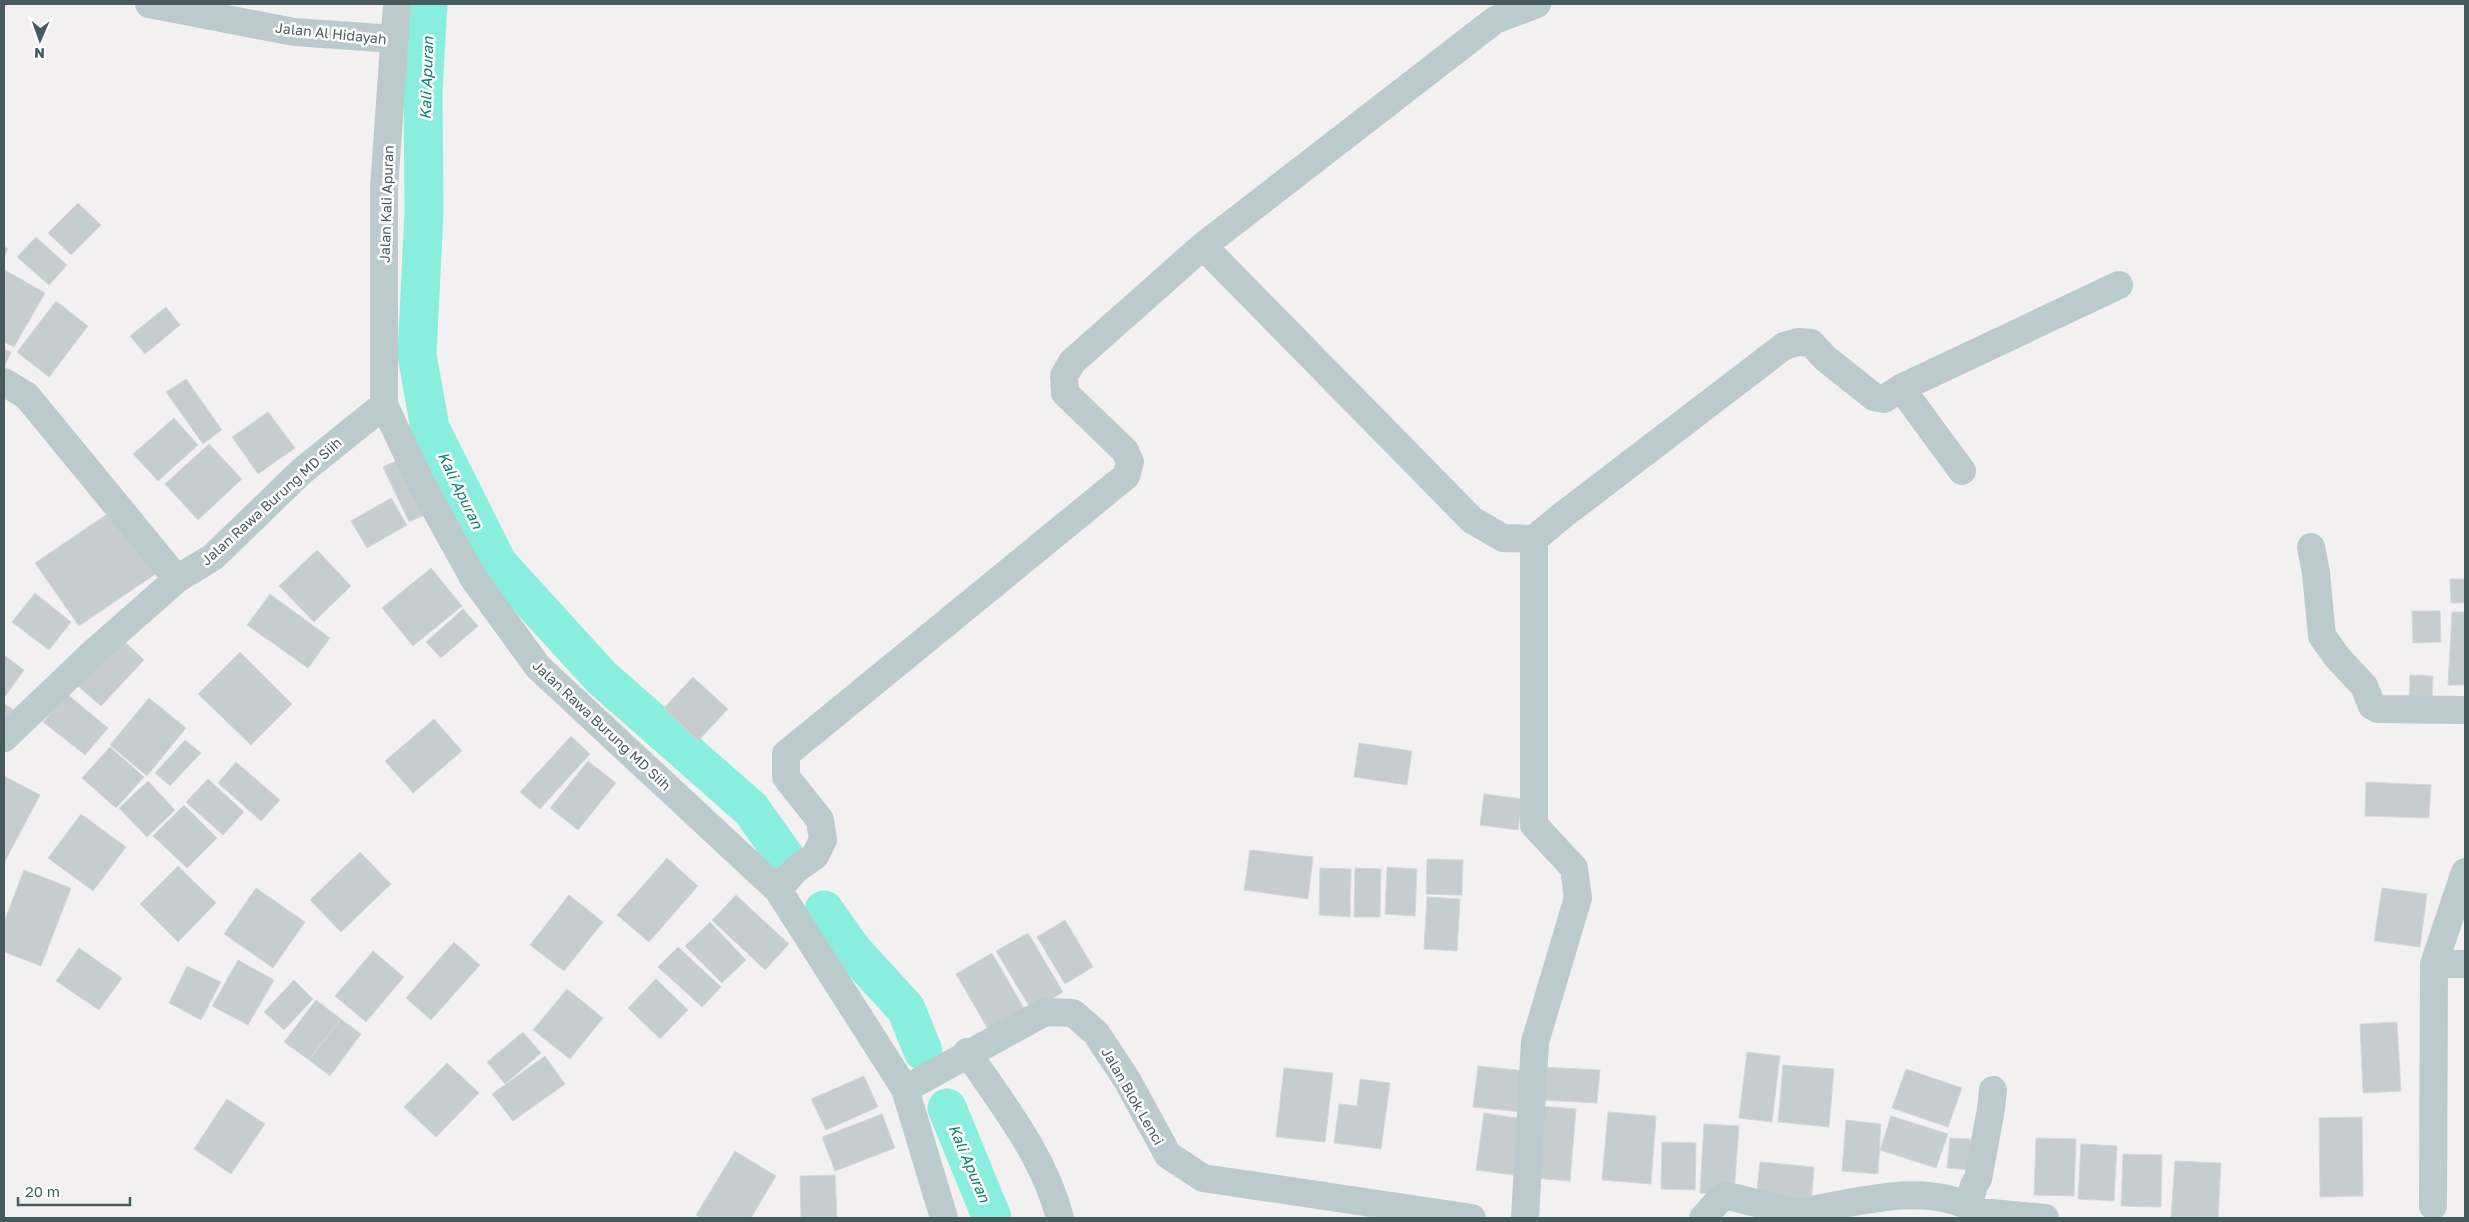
<svg xmlns="http://www.w3.org/2000/svg" width="2469" height="1222" font-family="'Golos Text',sans-serif">
<rect width="100%" height="100%" fill="#f2f0f0"/>
<g fill="none" stroke-linecap="round" stroke-linejoin="round">
<path stroke="#8aeedf" stroke-width="39" d="M428 4 423 92 424 212 417 355 430 428 498 564 601 677 751 809 785 857
M824 910 853 951 906 1009 923 1051
M947 1108 992 1218"/>
</g>
<path fill="#c6cdcf" stroke="#d4d8db" d="M78 203 101 225 71 255 48 233Z
M36 237 67 265 49 285 17 257Z
M4 246 8 249 4 257Z
M5 270 45 293 14 347 4 342Z
M56 301 88 326 49 377 17 352Z
M166 307 180 325 145 354 130 336Z
M4 349 11 352 4 367Z
M186 379 222 430 203 444 166 392Z
M268 412 295 448 258 474 232 437Z
M174 418 198 445 158 481 133 454Z
M209 444 242 479 198 520 165 484Z
M402 458 427 514 409 522 383 467Z
M391 498 407 525 367 548 351 521Z
M113 510 157 573 79 626 35 563Z
M317 550 351 586 314 622 279 586Z
M431 568 462 606 413 646 382 608Z
M2450 579H2465V603H2451Z
M35 593 71 622 49 650 12 622Z
M270 594 330 638 308 668 247 625Z
M463 609 478 626 441 658 426 642Z
M2412 611H2440L2441 642 2413 643Z
M2452 612H2465V685H2448Z
M122 639 144 660 101 706 78 686Z
M240 652 292 704 251 745 198 694Z
M4 655 24 670 4 698Z
M2410 675 2433 676 2432 702 2409 701Z
M693 677 728 709 698 741 664 708Z
M67 694 108 728 85 755 43 722Z
M149 698 186 728 147 776 110 745Z
M4 704 13 709 4 723Z
M434 719 462 751 413 793 385 761Z
M571 736 590 754 540 809 520 792Z
M185 740 201 753 170 786 155 773Z
M1359 743 1412 751 1407 785 1354 777Z
M110 747 144 777 116 808 82 778Z
M588 761 616 783 578 830 550 808Z
M236 762 280 800 261 821 218 783Z
M4 776 40 795 4 863Z
M208 779 244 812 223 835 186 802Z
M148 781 175 810 147 837 119 808Z
M2366 782 2431 785 2429 818 2365 816Z
M1484 794 1522 799 1518 830 1480 825Z
M184 805 217 838 187 868 153 836Z
M81 814 126 847 93 891 48 858Z
M1250 850 1313 857 1308 899 1244 890Z
M360 852 391 884 341 932 310 900Z
M667 858 698 886 649 942 617 915Z
M1427 859 1463 860 1462 895 1426 894Z
M178 866 216 903 178 942 140 904Z
M1387 867 1417 869 1415 916 1385 914Z
M1320 868 1351 869 1350 917 1319 915Z
M1355 868 1381 869 1380 917H1354Z
M24 870 71 888 41 966 4 952V922Z
M256 888 305 922 273 968 224 934Z
M2382 888 2427 894 2420 947 2374 941Z
M569 895 603 922 564 971 530 945Z
M736 895 789 944 765 970 712 920Z
M1427 897 1460 899 1457 951 1424 949Z
M1065 920 1093 967 1065 984 1037 937Z
M710 922 746 960 722 983 685 946Z
M1028 933 1063 992 1032 1011 996 951Z
M454 942 480 965 431 1020 406 998Z
M678 947 721 987 702 1007 658 967Z
M79 948 122 978 99 1010 56 981Z
M373 951 404 977 366 1022 335 996Z
M992 953 1025 1010 989 1031 956 974Z
M238 960 274 980 248 1025 212 1006Z
M187 966 221 982 201 1020 169 1003Z
M656 979 688 1010 660 1039 628 1008Z
M294 980 313 999 284 1030 264 1012Z
M567 989 603 1018 570 1059 533 1030Z
M316 1000 341 1019 309 1060 284 1042Z
M341 1019 361 1034 330 1076 309 1060Z
M2397 1022 2401 1091 2363 1093 2360 1024Z
M523 1032 541 1053 505 1084 487 1062Z
M1747 1052 1780 1056 1772 1122 1739 1118Z
M545 1056 565 1084 513 1121 492 1094Z
M447 1063 479 1093 436 1137 404 1107Z
M1783 1065 1834 1069 1829 1127 1778 1122Z
M1478 1066 1526 1071 1521 1112 1473 1107Z
M1541 1067 1600 1070 1597 1103 1539 1100Z
M1284 1068 1333 1073 1325 1142 1276 1137Z
M1906 1069 1962 1088 1948 1127 1892 1108Z
M864 1076 878 1107 826 1130 811 1099Z
M1360 1079 1390 1083 1381 1149 1334 1143 1339 1104 1357 1106Z
M227 1099 265 1124 231 1174 194 1149Z
M1538 1106 1576 1109 1570 1181 1533 1178Z
M1608 1112 1656 1116 1651 1184 1602 1180Z
M1484 1113 1522 1119 1513 1175 1476 1170Z
M882 1114 895 1148 835 1171 822 1137Z
M1891 1116 1948 1134 1936 1168 1880 1150Z
M2362 1117 2363 1196 2320 1197 2319 1118Z
M1846 1120 1881 1124 1878 1174 1842 1171Z
M1704 1124 1739 1126 1734 1194 1700 1193Z
M1950 1138 1971 1139 1969 1170 1947 1168Z
M2036 1138 2076 1139 2074 1196 2034 1195Z
M1662 1142 1696 1143 1695 1190 1661 1189Z
M2081 1144 2117 1146 2114 1201 2078 1199Z
M735 1151 776 1176 751 1218H702L696 1215Z
M2123 1154 2162 1155 2161 1207 2121 1206Z
M2175 1161 2221 1163 2218 1218H2171Z
M1760 1162 1814 1167 1811 1205 1756 1199Z
M835 1175 837 1218H801L800 1176Z"/>
<g fill="none" stroke-linecap="round" stroke-linejoin="round">
<path stroke="#bbcbcd" stroke-width="28" d="M149 4 294 32 395 39
M397 4 384 188V405L422 485 474 579 538 667 778 890 905 1089 944 1218
M1203 246 1472 520 1503 538 1534 539
M4 382 27 396 177 579 213 557 302 471 384 405
M1901 388 1962 471
M2311 547 2316 573 2322 636 2337 657 2364 686 2372 706 2378 709 2465 710
M4 738 92 654 177 579
M778 890 796 869 815 856 823 840 820 820 786 777V754L1126 476 1130 462 1125 451 1065 393 1064 376 1072 362 1203 246 1495 20 1537 4
M2434 964H2465
M967 1052C1003 1105 1044 1156 1060 1218
M905 1089 1045 1012 1073 1013 1096 1033 1127 1080 1168 1155 1203 1178 1472 1218
M1968 1206 1974 1185 1978 1179 1991 1109 1993 1090
M2433 1206 2434 964 2465 872
M1972 1211 2045 1218
M1525 1218 1535 1042 1578 898 1574 868 1534 825V539L1563 515 1784 346 1798 342 1811 343 1825 358 1874 397 1884 399 1901 388 2119 285
M1703 1218 1721 1198 1728 1196 1788 1211H1804C1856 1203 1918 1183 1968 1206L1973 1218"/>
</g>
<g text-anchor="middle" dominant-baseline="central" stroke-width="5" stroke-linejoin="round" paint-order="stroke">
<g font-size="14" fill="#475b5e" stroke="#fff">
<text transform="translate(331 33) rotate(6)">Jalan Al Hidayah</text>
<text transform="translate(386 204) rotate(-88)">Jalan Kali Apuran</text>
<text transform="translate(271 501) rotate(-42)">Jalan Rawa Burung MD Siih</text>
<text transform="translate(602 725) rotate(43)">Jalan Rawa Burung MD Siih</text>
<text transform="translate(1133 1096) rotate(60)">Jalan Blok Lenci</text>
</g>
<g font-size="15" font-style="italic" fill="#0c7f6e" stroke="#fff">
<text transform="translate(426 78) rotate(-88)">Kali Apuran</text>
<text transform="translate(461 490) rotate(64)">Kali Apuran</text>
<text transform="translate(970 1163) rotate(67)">Kali Apuran</text>
</g>
</g>
<rect width="2469" height="1222" fill="none" stroke="#475b5e" stroke-width="10"/>
<g transform="translate(40 40) rotate(182)" stroke="#ffffff" stroke-width="4" paint-order="stroke">
<path d="M0-4L9 19L0 12L-9 19Z" fill="#475b5e"/>
<text y="-8" font-size="14" font-weight="bold" text-anchor="middle" fill="#475b5e">N</text>
</g>
<path d="M18 1197v8h112v-8" fill="none" stroke="#475b5e" stroke-width="2.5"/>
<text x="25" y="1197" font-size="15" fill="#475b5e" stroke="#ffffff" stroke-width="4" paint-order="stroke">20 m</text>
</svg>
